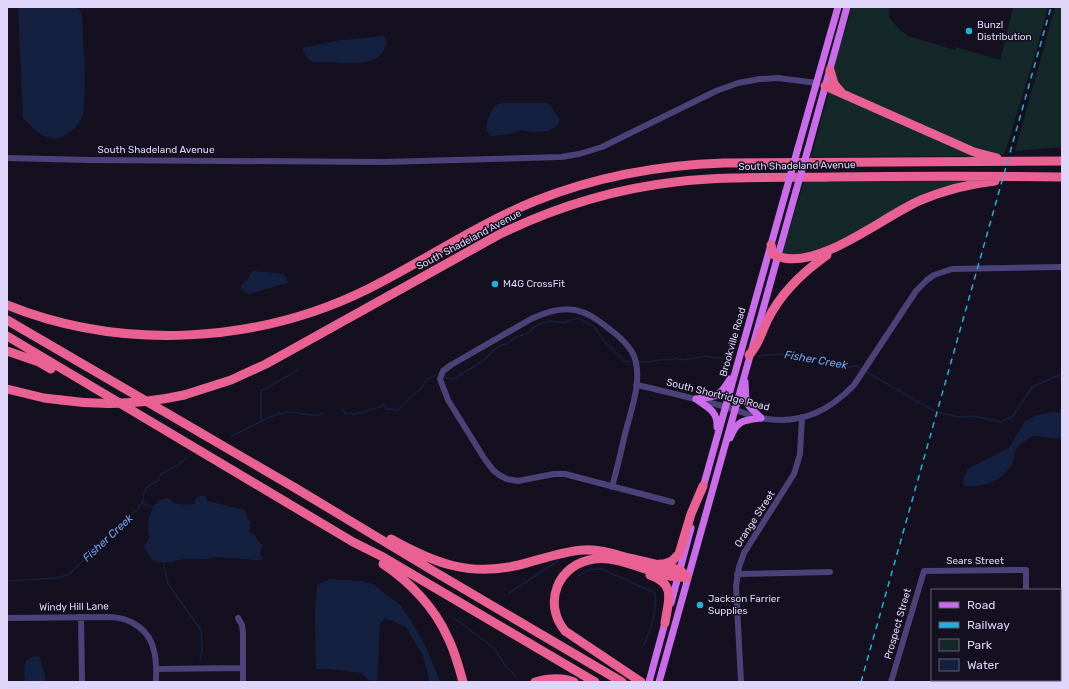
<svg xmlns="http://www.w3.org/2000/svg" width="1069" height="689" font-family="Rubik,sans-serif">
<rect width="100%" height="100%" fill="#151020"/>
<path fill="#142729" d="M852 7H889V17L899 29 908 36 955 50 956 47 1000 60 1013 7H1048L1036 51 1004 155 996 154 965 145 846 91C843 88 839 85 837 81 830 69 840 45 844 32L845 31Z
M1055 7H1062V147L1015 151Z
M829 92 977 156 811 157Z
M980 179C951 190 922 199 894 211 866 222 812 267 782 252L804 182Z"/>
<path fill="#142040" d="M18 7H75L81 11 82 16C83 43 86 70 84 97 84 104 84 111 82 118 78 126 70 133 62 137 47 143 32 128 23 118Z
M384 36C387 41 387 45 384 50 376 67 348 63 332 62 326 62 319 63 313 62 307 60 304 54 302 48L335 41Z
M501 103H546L551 106 559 119 558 125 548 131 535 132 521 130 510 134 490 136 486 131 488 119 494 106Z
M254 271 283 274 286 277 288 283 249 294 241 289V285L248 279 251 272Z
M1054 412 1062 413V439L1033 436C1028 439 1019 444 1016 449 1014 454 1014 460 1012 464 1003 481 983 488 964 486L963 479 968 469 1009 448 1025 421 1037 415Z
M200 496H205L207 501 245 510 248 520 251 522 249 532 255 535 258 541 262 545 260 555 264 559 258 560 218 557 204 559H182L172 562H159L152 560 147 552 144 546C146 543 148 541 149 538 149 534 148 529 148 525 148 513 156 498 169 498 176 507 184 504 195 504V499Z
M330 579 359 581 373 584 400 605 413 624 427 649 440 682H430L423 656 406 627 385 618 380 624 377 681 368 680 362 673 330 669H316L315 612 317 585Z
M39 656 45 676V682H25C24 667 21 657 39 656Z"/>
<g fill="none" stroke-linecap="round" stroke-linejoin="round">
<path stroke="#142040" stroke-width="1.5" d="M759 356 779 354 810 359H818L827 362 840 363 849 367 856 366 862 369
M639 362C650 363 661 358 672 360L675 358 683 360 707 356 716 358H730
M865 371 934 411
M445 378 454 379 484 360 494 350 501 345 507 344 514 338 528 333 534 327 542 323 551 321 563 323 578 318 594 326 604 341 624 361 630 362
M342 409 346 414 350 413 355 415 357 413H363L364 411H367L369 409H374L384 405 387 409 398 410 414 394 420 390 427 379 436 375
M940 413 959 417 974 416 1001 422 1013 416 1032 387 1062 374
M261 421V391L298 370
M231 436C249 429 273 412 291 412 299 412 311 417 318 415 320 415 322 413 324 413
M142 503 155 508
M163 561 168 584 201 630 202 651 200 659
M578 576 588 570 602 569 655 593C657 612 651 628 644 645
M7 581 55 578 68 575 127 518 138 509 139 506 142 503 144 493 149 485 158 481 161 474 180 464 181 462 188 457
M509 593 558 561
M453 619 457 620 495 649 506 667 516 676"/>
<path stroke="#4a4279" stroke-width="6" d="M7 158 90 160 384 162 561 157 579 154 602 147 716 91 738 83 760 79 778 78 817 83
M636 385C665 391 694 399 723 406 737 410 752 417 767 419 803 424 830 410 854 385L916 291 927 280 934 275 952 269 1062 267
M612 487C617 469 621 452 625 434 631 410 643 380 634 356 628 342 611 330 600 322 577 304 557 307 531 319L451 365 443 371 440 379 448 400 484 458 493 470 499 475 507 479 518 481 554 474H565L672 502
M737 574 830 572
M81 617 82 682
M7 618 111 617C131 618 150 630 154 651 157 661 156 672 156 682
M238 618 242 625 243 633V682
M156 669 243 668
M1028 680V682
M741 682 736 586 739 567 744 553 794 474 800 454 802 417
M891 682 924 571 1026 570V590"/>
<path stroke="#ca6bea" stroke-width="7" d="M798 148 838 7
M808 149 847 7
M745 382 746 400 749 406 761 418
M696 399C717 397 719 397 730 379
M696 399C707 407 718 411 717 427
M730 438C737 420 744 420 761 418
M702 491 786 191
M671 603 691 528
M649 682 666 619
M659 682 796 191"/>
<path stroke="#e96192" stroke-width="9" d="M830 70 834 84 841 92
M825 86 974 152 997 158
M771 245C772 247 772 251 773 254 776 257 781 257 784 258 824 266 884 216 921 200 945 190 968 184 995 181
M7 305C121 351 257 344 368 289 424 261 476 225 535 201 595 177 659 165 724 163L1062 161
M7 320 297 489 435 572 622 682
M7 336 353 542 381 556 595 682
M7 351 39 362 51 369
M749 355C759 345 762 331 768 319 781 293 803 272 827 255
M7 389 44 398 61 400
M184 395 231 380 266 364 500 234C556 207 614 189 675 182 727 176 780 178 832 177 909 176 985 176 1062 177
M391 539C434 563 469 577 519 565 540 560 562 551 584 550 600 549 614 554 629 558 646 562 663 566 680 570L687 577
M383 564C410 582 435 608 448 638 455 652 459 667 463 682
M660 564H664L672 561 679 554 691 514 703 486
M650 575C677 585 668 600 665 623
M535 682C549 678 561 677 574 682
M641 682 565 631C542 603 558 564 594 559 624 555 658 580 687 577"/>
<path stroke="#1fb3db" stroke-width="1.5" stroke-dasharray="6 5" stroke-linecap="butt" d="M861 682 1051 7"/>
<path stroke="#ca6bea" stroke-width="7" d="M786 191 798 148
M796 191 808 149"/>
<path stroke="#e96192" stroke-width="9" d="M61 400C102 406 143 404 184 395"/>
</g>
<g fill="#1fb3db" stroke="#151020" stroke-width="1.5">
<circle cx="969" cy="31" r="4"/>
<circle cx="495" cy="284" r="4"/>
<circle cx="700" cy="605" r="4"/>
</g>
<g text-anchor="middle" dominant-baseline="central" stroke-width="3" stroke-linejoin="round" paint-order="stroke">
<g font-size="10" fill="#ded5f9" stroke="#151020" text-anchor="start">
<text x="977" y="25">Bunzl<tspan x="977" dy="12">Distribution</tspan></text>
<text x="503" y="284">M4G CrossFit</text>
<text x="708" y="599">Jackson Farrier<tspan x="708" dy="12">Supplies</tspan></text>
</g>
<g font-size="10" fill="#ded5f9" stroke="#151020">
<text x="156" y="150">South Shadeland Avenue</text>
<text transform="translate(797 166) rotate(-1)">South Shadeland Avenue</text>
<text transform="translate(469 240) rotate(-28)">South Shadeland Avenue</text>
<text transform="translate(733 342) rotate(-74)">Brookville Road</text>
<text transform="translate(718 395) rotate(14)">South Shortridge Road</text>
<text transform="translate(755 519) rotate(-57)">Orange Street</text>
<text x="975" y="561">Sears Street</text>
<text transform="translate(74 607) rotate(-1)">Windy Hill Lane</text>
<text transform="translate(898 624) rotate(-74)">Prospect Street</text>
</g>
<g font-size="11" font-style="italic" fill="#71a5eb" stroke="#151020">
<text transform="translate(816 360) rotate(10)">Fisher Creek</text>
<text transform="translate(108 538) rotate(-43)">Fisher Creek</text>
</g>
</g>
<rect width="1069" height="689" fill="none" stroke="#ded5f9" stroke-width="16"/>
<rect x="931" y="589" width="130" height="92" fill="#151020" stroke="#655f77"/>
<rect x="939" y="602" width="20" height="6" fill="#ca6bea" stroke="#655f77"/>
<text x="967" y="609" font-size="12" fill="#ded5f9">Road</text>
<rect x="939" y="622" width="20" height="6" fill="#1fb3db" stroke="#655f77"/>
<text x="967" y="629" font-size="12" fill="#ded5f9">Railway</text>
<rect x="939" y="639" width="20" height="12" fill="#142729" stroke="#655f77"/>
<text x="967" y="649" font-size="12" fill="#ded5f9">Park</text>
<rect x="939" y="659" width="20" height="12" fill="#142040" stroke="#655f77"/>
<text x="967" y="669" font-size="12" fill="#ded5f9">Water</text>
</svg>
